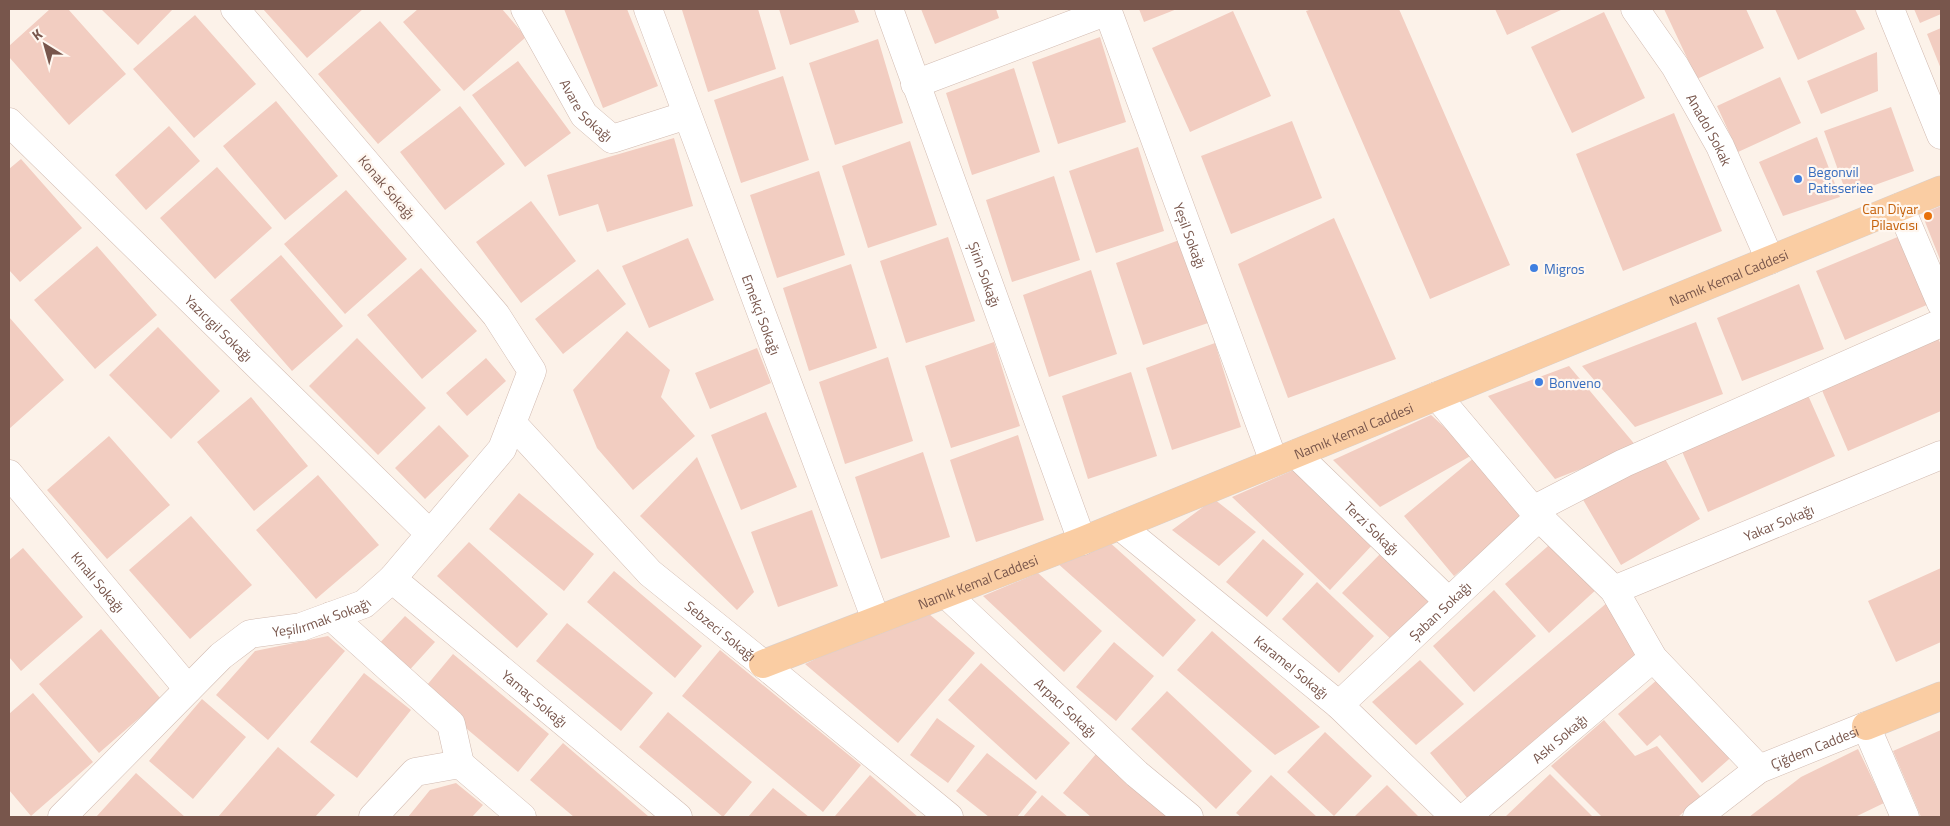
<svg xmlns="http://www.w3.org/2000/svg" width="1950" height="826" font-family="'Titillium Web',sans-serif">
<rect width="100%" height="100%" fill="#fcf2e9"/>
<path fill="#f2cdc1" d="M50 9H68L126 74 69 125 9 57V46Z
M101 9H173L138 45Z
M263 9H363L307 58Z
M418 9H502L526 37 464 91 403 22Z
M564 9H627L658 86 603 108Z
M758 9 776 69 708 92 682 10Z
M779 9H854L859 22 790 45Z
M921 9H996L999 18 935 44Z
M1139 9H1177L1144 22Z
M1312 9H1399L1510 265 1430 299 1306 11Z
M1495 9H1563L1507 35Z
M1664 9H1746L1764 48 1697 79Z
M1775 9H1855L1865 29 1798 60Z
M1914 9H1941V14L1920 23Z
M1233 11 1271 96 1190 132 1152 48Z
M1604 12 1645 98 1572 133 1531 47Z
M195 15 256 84 194 138 133 69Z
M380 21 441 90 378 144 318 74Z
M1941 28V69L1927 34Z
M1100 37 1126 122 1058 144 1032 62Z
M878 39 903 123 835 145 809 63Z
M1877 52 1878 91 1821 114 1807 81Z
M518 61 571 133 525 167 472 95Z
M1014 68 1040 152 972 175 946 93Z
M783 76 809 160 741 183 714 100Z
M1780 77 1801 123 1738 152 1717 106Z
M276 101 338 176 285 220 223 146Z
M460 106 505 164 445 210 400 152Z
M1891 107 1914 171 1847 195 1824 131Z
M1674 113 1722 231 1623 271 1576 154Z
M1292 121 1322 198 1231 234 1201 156Z
M169 126 200 161 146 210 115 175Z
M1817 137 1840 197 1783 216 1759 162Z
M674 138 693 206 607 232 598 204 559 216 547 175Z
M910 141 937 225 868 248 842 166Z
M1138 147 1164 231 1096 253 1069 171Z
M21 159 82 228 20 282 9 270V169Z
M217 167 272 228 215 279 160 218Z
M819 171 845 255 777 278 750 195Z
M1054 176 1080 260 1012 282 986 200Z
M346 190 407 259 345 314 284 244Z
M531 201 576 261 521 303 476 242Z
M1941 206V262L1922 214Z
M1334 218 1396 359 1288 398 1238 264Z
M1900 236 1929 304 1845 340 1816 271Z
M948 237 975 321 906 343 880 261Z
M688 238 714 300 649 328 622 266Z
M1185 238 1211 322 1143 345 1116 263Z
M97 246 157 315 95 369 34 300Z
M281 255 343 326 292 371 230 300Z
M851 264 877 348 809 371 783 288Z
M421 268 477 331 422 379 367 315Z
M598 269 626 304 563 354 535 319Z
M1091 270 1117 354 1049 377 1023 295Z
M1799 284 1824 349 1742 381 1717 318Z
M9 317 64 380 9 429Z
M1696 322 1723 394 1635 427 1582 366Z
M158 327 220 391 171 439 109 375Z
M627 331 670 370 661 397 695 436 633 490 597 448 573 390Z
M357 338 426 408 378 455 309 386Z
M1938 338 1941 345V411L1848 451 1821 388Z
M994 342 1020 426 951 448 925 366Z
M1215 343 1241 427 1172 450 1146 368Z
M757 348 771 383 710 409 695 373Z
M888 357 913 441 845 464 819 382Z
M486 358 506 381 467 416 446 393Z
M1569 366 1637 447 1555 479 1488 396Z
M1131 372 1157 456 1088 479 1062 396Z
M1807 393 1835 456 1708 512 1681 449Z
M251 397 308 466 254 511 197 442Z
M766 412 797 487 741 510 711 435Z
M1431 415 1474 454 1380 507 1333 460Z
M439 425 469 456 425 499 395 468Z
M1018 435 1044 520 976 542 950 460Z
M109 436 170 505 107 559 47 490Z
M923 452 950 537 881 559 855 477Z
M1481 452 1531 512 1454 576 1404 516Z
M1661 452 1700 519 1621 565 1582 498Z
M697 457 754 592 737 610 640 516Z
M1298 468 1376 541 1330 590 1232 497Z
M318 475 379 545 316 599 256 530Z
M519 493 594 554 564 591 489 529Z
M1214 499 1256 532 1219 566 1172 530Z
M812 510 838 586 778 607 751 532Z
M191 516 252 585 190 639 129 570Z
M1263 539 1304 574 1267 617 1226 582Z
M1556 539 1599 587 1549 633 1505 584Z
M1107 540 1196 620 1163 657 1056 562Z
M469 542 548 614 517 648 437 576Z
M23 548 83 617 21 671 9 657V560Z
M1381 553 1431 601 1393 641 1342 593Z
M1941 568V642L1896 662 1868 601Z
M614 571 702 646 675 678 587 602Z
M1038 573 1102 631 1064 672 983 596Z
M1317 582 1374 636 1339 673 1282 619Z
M1494 590 1536 636 1474 692 1433 646Z
M1608 602 1647 649 1469 800 1430 753Z
M922 608 975 653 898 743 805 664Z
M405 616 435 642 405 675 375 648Z
M567 623 653 693 621 731 536 661Z
M101 629 161 699 99 753 39 684Z
M1212 631 1320 727 1275 755 1177 670Z
M328 636 345 651 268 740 216 695 255 651Z
M1114 642 1154 676 1116 721 1076 687Z
M720 650 861 765 823 812 682 696Z
M453 654 549 734 518 772 422 691Z
M1420 660 1464 704 1416 745 1372 702Z
M981 663 1070 743 1036 780 948 700Z
M1666 672 1737 752 1702 783 1660 735 1647 746 1618 714Z
M364 673 411 710 357 778 310 742Z
M1167 691 1252 771 1216 809 1131 729Z
M33 693 93 762 31 816 9 790V714Z
M202 699 246 737 193 799 149 761Z
M668 712 752 782 723 817 639 747Z
M937 718 975 746 948 783 910 755Z
M1604 720 1635 756 1657 746 1701 797 1678 817H1602L1551 766Z
M1941 730V817H1921L1893 751Z
M1325 732 1372 776 1334 816 1287 772Z
M563 743 648 816 647 817H574L530 780Z
M278 747 335 795 315 817H218Z
M1858 749 1884 803 1855 817H1749L1801 777Z
M987 753 1037 792 1017 817H989L956 791Z
M1096 754 1171 817H1091L1063 793Z
M136 773 185 817H96Z
M1550 774 1593 817H1505Z
M870 775 918 817 835 816Z
M1271 775 1317 817H1241L1236 813Z
M456 783 483 805 472 817H408L430 790Z
M1387 785 1419 817H1354Z
M773 788 809 817H748Z
M1042 795 1068 817H1023Z"/>
<g fill="none" stroke-linecap="round" stroke-linejoin="round">
<defs>
<g id="minor">
<path id="s1" d="M525 9 584 115 612 139 687 115"/>
<path id="s2" d="M648 9 876 620"/>
<path id="s3" d="M889 9 1082 541"/>
<path id="s4" d="M1107 9 1274 462"/>
<path id="s5" d="M1635 9 1675 66 1720 146 1770 260"/>
<path d="M1890 9 1941 135"/>
<path d="M915 84 1108 11"/>
<path id="s6" d="M9 122 429 533"/>
<path d="M1900 207 1941 303"/>
<path d="M1437 396 1539 517 1614 590 1653 658 1759 769"/>
<path id="s7" d="M512 423 650 573 763 664 949 817"/>
<path id="s8" d="M1296 454 1448 601"/>
<path id="s9" d="M9 474 188 689"/>
<path d="M1533 510 1624 463 1941 323"/>
<path id="s10" d="M1120 526 1339 705 1455 817"/>
<path id="s11" d="M392 579 678 817"/>
<path id="s12" d="M1614 590 1941 455"/>
<path id="s13" d="M946 594 1137 774 1189 817"/>
<path d="M331 616 451 724 460 764"/>
<path id="s14" d="M1339 705 1539 517"/>
<path id="s15" d="M62 817 221 656 250 634 301 627 364 604 392 579 502 449 532 371 496 315 235 9"/>
<path d="M373 817 415 772 460 764 522 817"/>
<path id="s16" d="M1466 817 1653 658"/>
<path id="s17" d="M1697 817 1759 769 1866 726 1905 817"/>
</g>
<g id="major">
<path id="s18" d="M763 664 1082 541 1941 190"/>
<path d="M1866 726 1941 696"/>
</g>
</defs>
<use href="#minor" stroke="#d2bbb1" stroke-width="29"/>
<use href="#major" stroke="#d9d0cd" stroke-width="29"/>
<use href="#minor" stroke="#fff" stroke-width="28"/>
<use href="#major" stroke="#facda3" stroke-width="28"/>
</g>
<g fill="#3f7fe0" stroke="#fff7f0" stroke-width="2">
<circle cx="1798" cy="179" r="5"/>
<circle cx="1534" cy="268" r="5"/>
<circle cx="1539" cy="382" r="5"/>
</g>
<circle fill="#e8710a" stroke="#fff7f0" stroke-width="2" cx="1928" cy="216" r="5"/>
<g text-anchor="middle" dominant-baseline="central" stroke-width="4.5" stroke-linejoin="round" paint-order="stroke">
<g font-size="14" fill="#78564c" stroke="#fff7f0">
<text stroke="none"><textPath href="#s1" startOffset="119">Avare Sokağı</textPath></text>
<text stroke="none"><textPath href="#s5" startOffset="142">Anadol Sokak</textPath></text>
<text transform="translate(387 187) rotate(50)">Konak Sokağı</text>
<text stroke="none"><textPath href="#s4" startOffset="241">Yeşil Sokağı</textPath></text>
<text stroke="none"><textPath href="#s3" startOffset="282">Şirin Sokağı</textPath></text>
<text stroke="none"><textPath href="#s18" startOffset="1040">Namık Kemal Caddesi</textPath></text>
<text stroke="none"><textPath href="#s2" startOffset="326">Emekçi Sokağı</textPath></text>
<text stroke="none"><textPath href="#s6" startOffset="294">Yazıcıgil Sokağı</textPath></text>
<text stroke="none"><textPath href="#s18" startOffset="635">Namık Kemal Caddesi</textPath></text>
<text stroke="none"><textPath href="#s12" startOffset="178">Yakar Sokağı</textPath></text>
<text stroke="none"><textPath href="#s8" startOffset="106">Terzi Sokağı</textPath></text>
<text stroke="none"><textPath href="#s9" startOffset="140">Kınalı Sokağı</textPath></text>
<text stroke="none"><textPath href="#s18" startOffset="230">Namık Kemal Caddesi</textPath></text>
<text stroke="none"><textPath href="#s14" startOffset="138">Şaban Sokağı</textPath></text>
<text stroke="none"><textPath href="#s15" startOffset="336">Yeşilırmak Sokağı</textPath></text>
<text stroke="none"><textPath href="#s7" startOffset="295">Sebzeci Sokağı</textPath></text>
<text stroke="none"><textPath href="#s10" startOffset="222">Karamel Sokağı</textPath></text>
<text stroke="none"><textPath href="#s11" startOffset="186">Yamaç Sokağı</textPath></text>
<text stroke="none"><textPath href="#s13" startOffset="165">Arpacı Sokağı</textPath></text>
<text stroke="none"><textPath href="#s16" startOffset="122">Askı Sokağı</textPath></text>
<text stroke="none"><textPath href="#s17" startOffset="138">Çiğdem Caddesi</textPath></text>
</g>
<g font-size="14" fill="#366cbe" stroke="#fff7f0" text-anchor="start">
<text x="1808" y="171">Begonvil<tspan x="1808" dy="16">Patisseriee</tspan></text>
<text x="1544" y="268">Migros</text>
<text x="1549" y="382">Bonveno</text>
</g>
<g font-size="14" fill="#c56008" stroke="#fff7f0" text-anchor="end">
<text x="1918" y="208">Can Diyar<tspan x="1918" dy="16">Pilavcısı</tspan></text>
</g>
</g>
<rect width="1950" height="826" fill="none" stroke="#78564c" stroke-width="20"/>
<g transform="translate(45 45) rotate(323)" stroke="#fff7f0" stroke-width="4" paint-order="stroke">
<path d="M0-4L9 19L0 12L-9 19Z" fill="#78564c"/>
<text y="-8" font-size="14" font-weight="bold" text-anchor="middle" fill="#78564c">K</text>
</g>
</svg>
